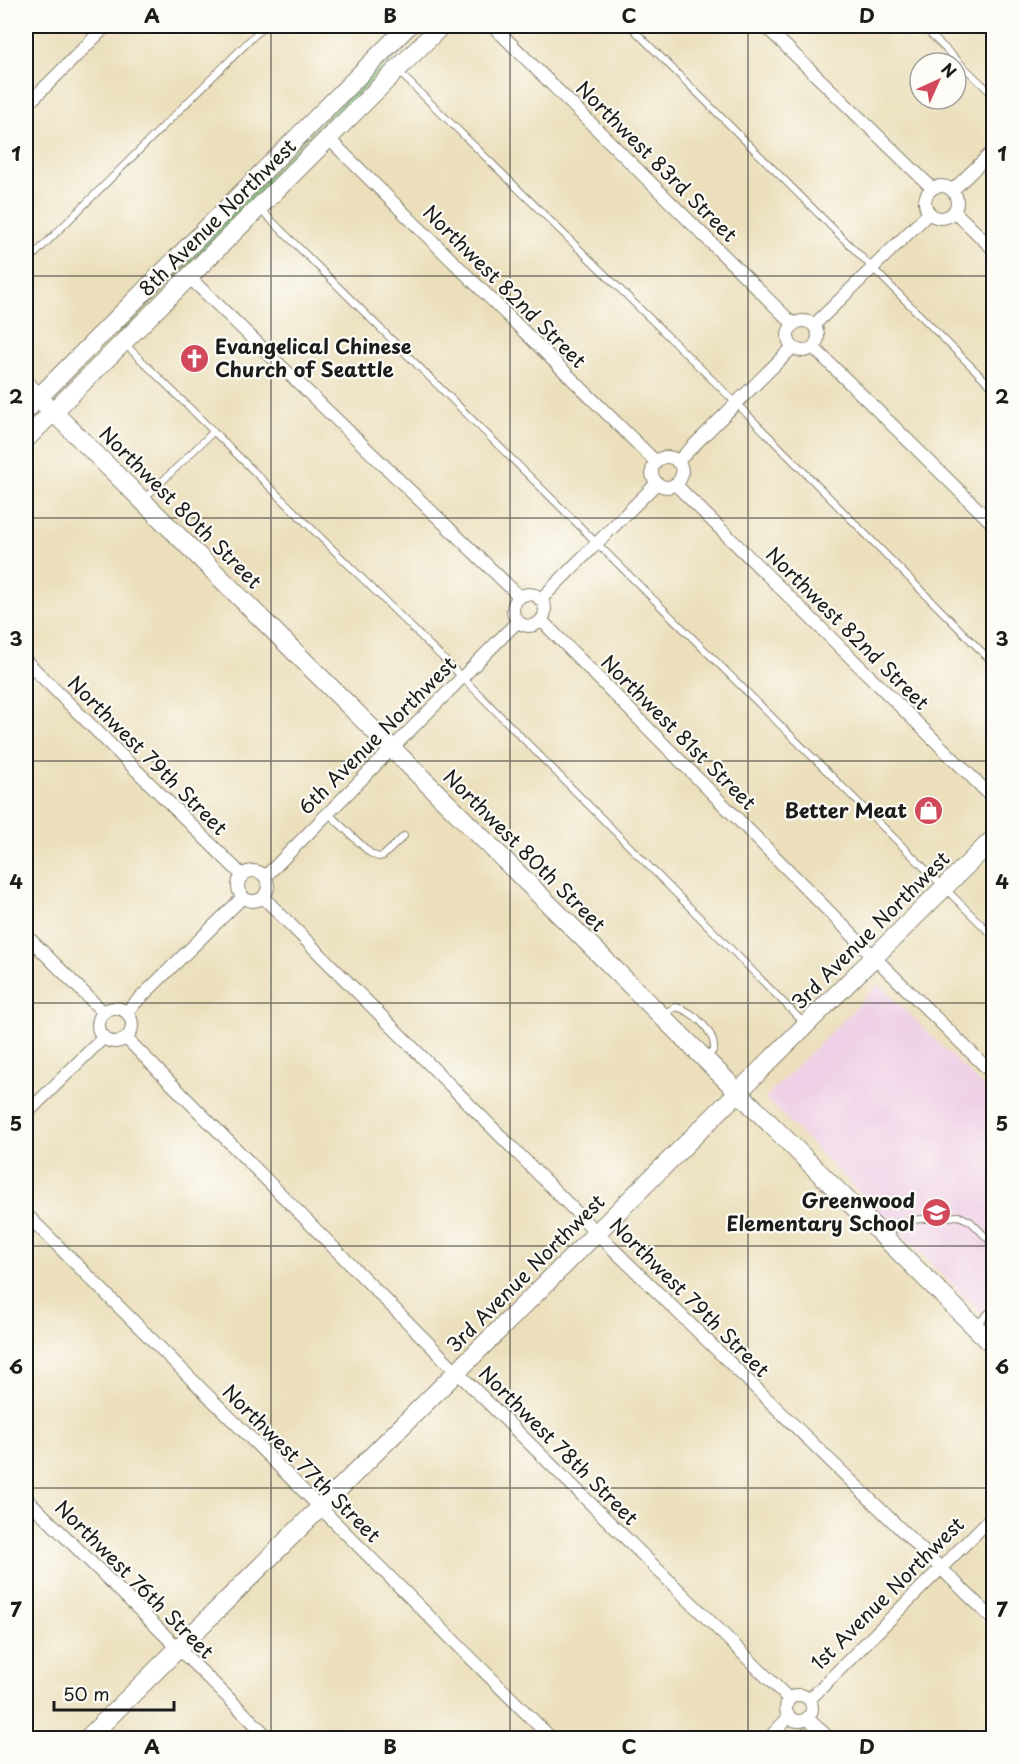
<svg xmlns="http://www.w3.org/2000/svg" width="1019" height="1764" font-family="'Playpen Sans',sans-serif">
<defs>
<pattern id="grass-dots" width="8" height="8" patternUnits="userSpaceOnUse" patternTransform="scale(1.5)"><rect width="8" height="8" fill="#87cd88"/><path d="M2 2h.1M6 6h.1" fill="none" stroke="#74af75" stroke-width="1.8" stroke-linecap="round"/></pattern>
</defs>
<rect width="100%" height="100%" fill="#fdfcf7"/>
<filter id="ink" filterUnits="userSpaceOnUse"><feTurbulence type="fractalNoise" baseFrequency=".0167" numOctaves="2"/><feDisplacementMap in="SourceGraphic" scale="12" xChannelSelector="R" yChannelSelector="G"/><feConvolveMatrix kernelMatrix="1 2 1 2 8 2 1 2 1" color-interpolation-filters="sRGB"/></filter>
<filter id="wash" filterUnits="userSpaceOnUse"><feTurbulence type="fractalNoise" baseFrequency=".008" numOctaves="4" result="noise"/><feDisplacementMap in="SourceGraphic" scale="24" xChannelSelector="R" yChannelSelector="G"/><feGaussianBlur stdDeviation="1.35" result="paint"/><feColorMatrix in="noise" values="0 0 0 0 0 0 0 0 0 0 0 0 0 0 0 0 0 1.4 0 .05"/><feComposite in="paint" operator="in"/></filter>
<g filter="url(#wash)">
<rect width="100%" height="100%" fill="#ebdfbc"/>
<path fill="#efd0e6" d="M879 984 993 1097V1325L765 1098Z"/>
<path fill="url(#grass-dots)" stroke="#527452" stroke-width="1.5" d="M418 26H427L119 334 115 329Z"/>
</g>
<g filter="url(#ink)">
<g fill="none" stroke-linecap="round" stroke-linejoin="round">
<defs>
<path id="lane" d="M630 26 994 389
M922 26 994 96
M399 72 737 404 994 664
M261 210 994 937
M26 263 264 26
M124 343 462 677 804 1023
M145 498 213 432
M328 813 370 853 378 857 383 856 404 836
M664 1013 676 1007C693 1011 715 1031 714 1049L708 1057
M888 1235 899 1225 911 1220 959 1216 970 1221 994 1245
M977 1324 994 1308"/>
<path id="street" d="M493 26 793 324
M765 26 932 188
M26 106 106 26
M328 138 656 462
M925 202a16 16 0 1 1 32 0a16 16 0 1 1-32 0Z
M953 190 994 150
M954 211 994 250
M189 277 520 597
M788 336a15 15 0 1 1 30 0a15 15 0 1 1-30 0Z
M814 325 929 213
M814 348 994 525
M652 472a15 15 0 1 1 30 0a15 15 0 1 1-30 0Z
M677 462 793 347
M675 484 994 799
M513 610a16 16 0 1 1 32 0a16 16 0 1 1-32 0Z
M540 600 657 483
M541 620 874 957 994 1075
M26 661 243 876
M238 886a15 15 0 1 1 30 0a15 15 0 1 1-30 0Z
M265 877 518 621
M264 898 611 1247 994 1620
M26 935 104 1013
M98 1025a17 17 0 1 1 34 0a17 17 0 1 1-34 0Z
M126 1012 243 897
M126 1038 457 1372 789 1699
M26 1114 104 1037
M26 1214 551 1738
M26 1498 269 1738
M786 1708a13 13 0 1 1 26 0a13 13 0 1 1-26 0Z
M809 1700 994 1515
M807 1718 829 1738
M769 1738 789 1717"/>
<path id="secondary" d="M26 385 994 1346
M26 410 408 26
M26 439 441 26
M88 1738 994 838"/>
</defs>
<use href="#lane" stroke="#847e6c" stroke-width="8"/>
<use href="#street" stroke="#847e6c" stroke-width="14"/>
<use href="#secondary" stroke="#847e6c" stroke-width="20"/>
<use href="#lane" stroke="#fff" stroke-width="6"/>
<use href="#street" stroke="#fff" stroke-width="12"/>
<use href="#secondary" stroke="#fff" stroke-width="18"/>
</g>
</g>
<path fill="none" stroke="#1c1c1c" stroke-width="1.5" stroke-opacity="0.55" d="M271 26V1738M510 26V1738M748 26V1738M26 276H994M26 518H994M26 761H994M26 1003H994M26 1246H994M26 1488H994"/>
<defs>
<symbol id="church-disc" viewBox="-11 -11 22 22"><circle r="9.5" fill="#d1495b" stroke="#fdfcf7"/><path d="M-1.2-6h2.4v3.5h3.3v2.4h-3.3V6h-2.4V-.1h-3.3v-2.4h3.3Z" fill="#fff"/></symbol>
<symbol id="shop-disc" viewBox="-11 -11 22 22"><circle r="9.5" fill="#d1495b" stroke="#fdfcf7"/><path d="M-5-2.5h2.3a2.7 3.5 0 0 1 5.4 0H5L5.5 6h-11ZM-1.5-2.5h3a1.5 2.3 0 0 0-3 0Z" fill="#fff"/></symbol>
<symbol id="school-disc" viewBox="-11 -11 22 22"><circle r="9.5" fill="#d1495b" stroke="#fdfcf7"/><path d="M0-5L7-2L0 1L-7-2ZM-4 1L0 2.5L4 1V4Q0 6-4 4Z" fill="#fff"/></symbol>
</defs>
<g fill-rule="evenodd">
<use href="#church-disc" x="178" y="342" width="33" height="33"/>
<use href="#shop-disc" x="912" y="794" width="33" height="33"/>
<use href="#school-disc" x="920" y="1196" width="33" height="33"/>
</g>
<g text-anchor="middle" dominant-baseline="central" stroke-width="4.5" stroke-linejoin="round" paint-order="stroke">
<g font-size="20" fill="#1c1c1c" stroke="#fdfcf7">
<text transform="translate(657 161) rotate(45)">Northwest 83rd Street</text>
<text transform="translate(217 217) rotate(-45)">8th Avenue Northwest</text>
<text transform="translate(505 286) rotate(45)">Northwest 82nd Street</text>
<text transform="translate(181 507) rotate(45)">Northwest 80th Street</text>
<text transform="translate(848 628) rotate(45)">Northwest 82nd Street</text>
<text transform="translate(679 732) rotate(45)">Northwest 81st Street</text>
<text transform="translate(377 735) rotate(-45)">6th Avenue Northwest</text>
<text transform="translate(148 755) rotate(45)">Northwest 79th Street</text>
<text transform="translate(525 850) rotate(45)">Northwest 80th Street</text>
<text transform="translate(870 930) rotate(-45)">3rd Avenue Northwest</text>
<text transform="translate(525 1273) rotate(-45)">3rd Avenue Northwest</text>
<text transform="translate(690 1297) rotate(45)">Northwest 79th Street</text>
<text transform="translate(559 1445) rotate(45)">Northwest 78th Street</text>
<text transform="translate(302 1463) rotate(45)">Northwest 77th Street</text>
<text transform="translate(135 1579) rotate(45)">Northwest 76th Street</text>
<text transform="translate(887 1593) rotate(-45)">1st Avenue Northwest</text>
</g>
<g font-size="20" font-weight="bold" fill="#1c1c1c" stroke="#fdfcf7" text-anchor="end">
<text x="215" y="346" text-anchor="start">Evangelical Chinese<tspan x="215" dy="23">Church of Seattle</tspan></text>
<text x="907" y="810">Better Meat</text>
<text x="915" y="1200">Greenwood<tspan x="915" dy="23">Elementary School</tspan></text>
</g>
</g>
<rect width="1019" height="1764" fill="none" stroke="#fdfcf7" stroke-width="66"/>
<g transform="translate(938 81) rotate(45)"><circle r="28" fill="#fdfcf7" stroke="#a3a29f" stroke-width="1.5"/>
<path d="M0-4.5L10 22L0 15L-10 22Z" fill="#d1495b"/>
<text y="-9" font-size="16" font-weight="bold" text-anchor="middle" fill="#1c1c1c">N</text>
</g>
<path d="M54 1701v9h120v-9" fill="none" stroke="#1c1c1c" stroke-width="3"/>
<text x="63" y="1701" font-size="18" fill="#1c1c1c" stroke="#fdfcf7" stroke-width="4.5" paint-order="stroke">50 m</text>
<rect x="33" y="33" width="953" height="1698" fill="none" stroke="#1c1c1c" stroke-width="2"/>
<g font-size="20" text-anchor="middle" font-weight="bold" fill="#1c1c1c">
<text x="152" y="23">A</text>
<text x="390" y="23">B</text>
<text x="629" y="23">C</text>
<text x="867" y="23">D</text>
<text x="16" y="161">1</text>
<text x="1002" y="161">1</text>
<text x="16" y="404">2</text>
<text x="1002" y="404">2</text>
<text x="16" y="646">3</text>
<text x="1002" y="646">3</text>
<text x="16" y="889">4</text>
<text x="1002" y="889">4</text>
<text x="16" y="1131">5</text>
<text x="1002" y="1131">5</text>
<text x="16" y="1374">6</text>
<text x="1002" y="1374">6</text>
<text x="16" y="1617">7</text>
<text x="1002" y="1617">7</text>
<text x="152" y="1754">A</text>
<text x="390" y="1754">B</text>
<text x="629" y="1754">C</text>
<text x="867" y="1754">D</text>
</g>
</svg>
